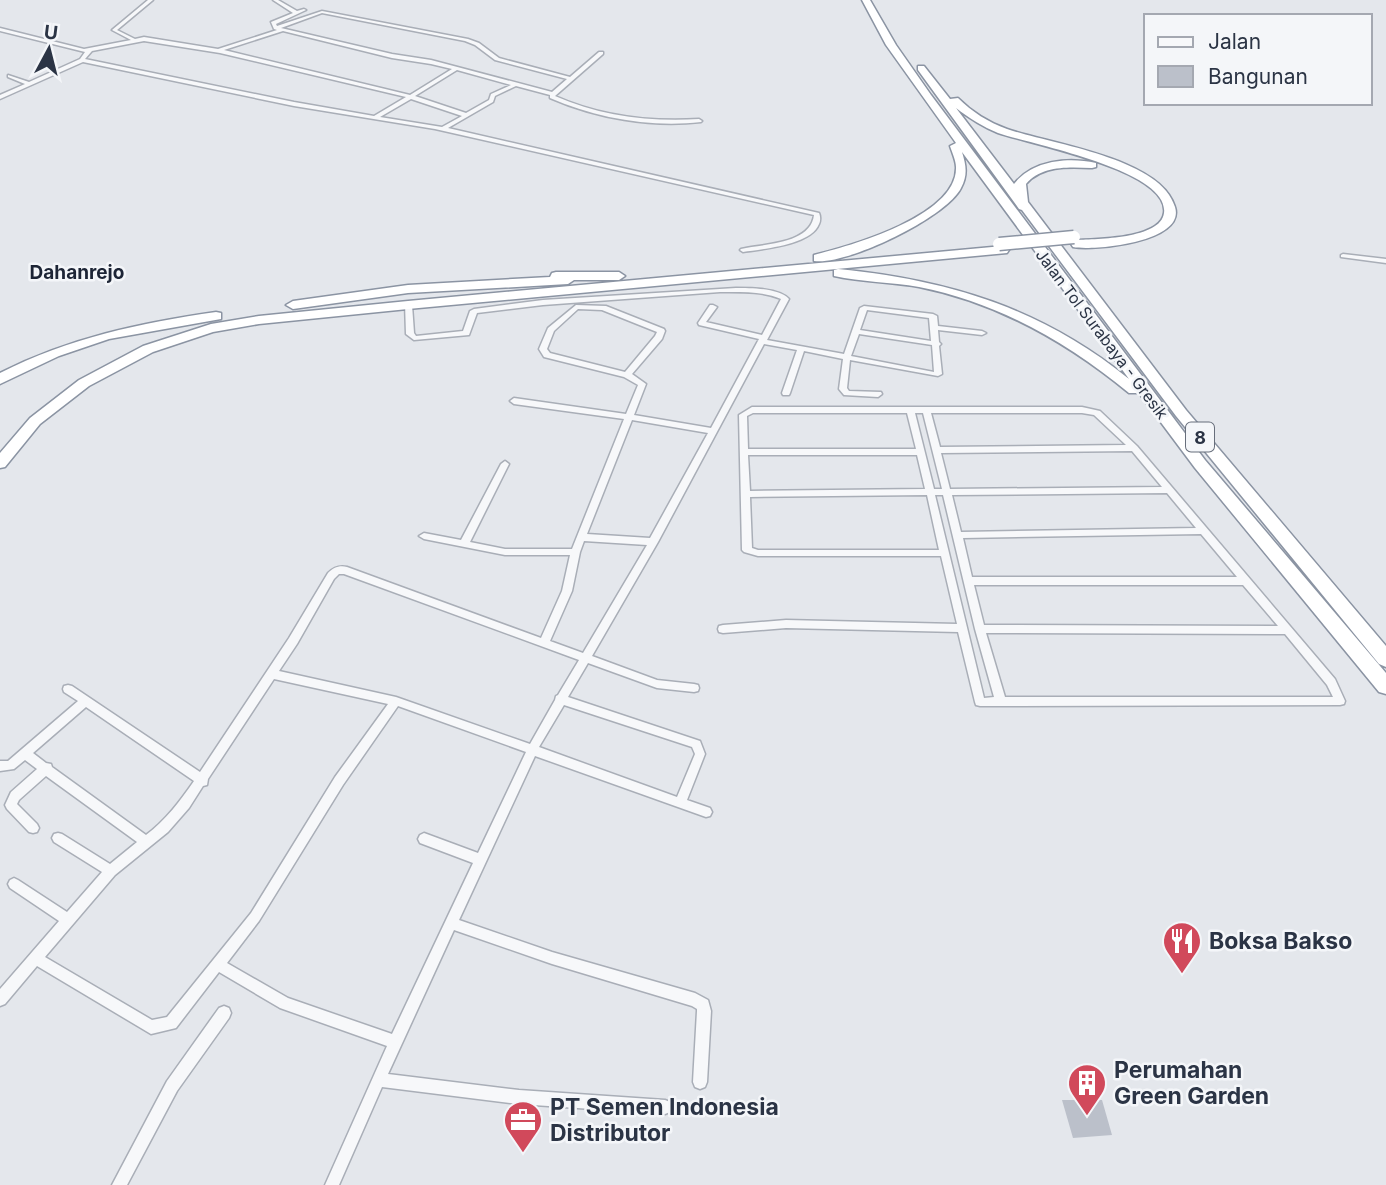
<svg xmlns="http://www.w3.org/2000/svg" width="1386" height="1185" font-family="Inter,sans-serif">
<rect width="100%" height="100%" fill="#e4e7ec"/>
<path fill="#bbc0ca" d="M1062 1100H1102L1112 1135 1073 1138Z"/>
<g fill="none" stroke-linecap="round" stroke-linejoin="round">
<defs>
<path id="minor" d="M148 0H153L117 30 135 39 144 37 218 49 277 30 274 29 271 22 293 13 273 0H278L297 11 304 9 306 10 276 24 277 26 322 11 468 39 479 43 499 58 570 77 599 52H603V54L555 96C600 116 650 122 699 119L702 121 701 122C651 128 596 118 550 98V95L516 86 495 96 493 102 448 128 819 213C820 215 821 220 819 224 811 245 763 249 743 252L740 250 741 249C763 244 811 244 814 215L435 129 294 106 83 62 0 99V95L25 84 8 77V75L29 82 80 59 85 52 0 31V28L84 49 131 40 112 30ZM322 13 465 41 475 45 495 60 567 79 552 92 431 60 392 54 281 28ZM283 31 392 58 431 64 452 69 410 95 224 50ZM144 41 220 53 406 97 374 116 294 102 85 59 92 51ZM457 70 511 85 491 94 489 100 466 113 415 96ZM411 99 462 116 442 127 380 117Z
M1343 254 1386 259V263L1341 257V255Z
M736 288C751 288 779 288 789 299L767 340 844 354 860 308 864 306 933 314 937 316 938 326 982 331 986 333 982 335 938 330 939 342 941 344 939 346 942 374 938 376 850 360 847 388 849 391 881 392 882 394 878 397 844 395 839 389 843 359 804 351 790 393 789 395H783L782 393 797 350 764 344 658 542 592 656 657 680 694 684 698 685 699 688 698 691 694 692 657 688 588 663 568 697 700 741 705 754 687 800 710 808 712 812 710 816 706 817 535 756 459 920 552 952 695 993 708 1000 711 1011 707 1082 705 1087 700 1089 695 1087 693 1082 697 1011V1009L692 1006 552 964 454 930 388 1074 519 1090 665 1100 670 1102 672 1107 670 1112 665 1114 519 1104 382 1087 339 1185H325L387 1046 280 1008 219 972 176 1028 151 1034 37 966 5 1004 0 1006V989L59 921 10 888 8 884 10 880 14 878 18 880 67 912 102 872 54 842 52 838 54 834 58 833 62 834 110 864 137 842 46 776 19 800 17 804 37 824 39 828 37 832 33 833 29 832 7 809 5 805 11 792 37 769 25 760 14 769 0 771V761H8L78 701 64 692 63 689 64 686 68 685 72 686 200 772 289 638 328 573C333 568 339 565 347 567L541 638 562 591 570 555H505L424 539 419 536 424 533 461 540 501 464 505 461 509 464 470 542 505 549H572L624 419 514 404 510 401 514 398 626 414 638 385 624 377 544 357 539 349 548 328 576 305 606 306 664 329 665 331 662 339 632 374 646 384 634 415 711 428 759 339 699 325 698 323 710 305H713L717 307 706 322 762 335 781 299C763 291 740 292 720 292L543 305 477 313 469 335 414 340 406 334 405 303H408L412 305 414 333 416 336 463 331 470 311 474 309 543 300ZM578 309 602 310 657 332 655 336 625 372 550 353 547 349 554 331ZM867 310 929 318 931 341 860 330ZM859 334 932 345 934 372 851 356ZM632 420 708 433 650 538 587 534ZM584 541 647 545 583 653 550 641 572 591 580 552ZM339 574H344L579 660 558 695 556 696 555 700 530 744 396 697 279 671 297 644 334 579ZM274 679 388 704 335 777 251 913 167 1017 152 1020 45 957 115 875 168 832 189 808 203 786 207 785 208 779ZM564 705 692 747 695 754 677 797 539 747ZM398 706 526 752 478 853 424 833 420 835 418 839 420 843 473 863 392 1034 288 998 227 963 259 921 343 785ZM86 707 194 781C180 801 166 820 146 835L52 767 51 764 46 763 33 753Z
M752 407H1082L1100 411 1137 446 1335 679 1345 701 1344 704 1340 705 980 706 976 705 975 702 958 632 786 628 723 633 719 632 718 629 719 626 723 625 786 620 957 624 941 556H758L744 552 742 550 739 415ZM753 413H907L916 449H748L747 416ZM915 413H923L942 489H934ZM931 413H1082L1094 415 1126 445 940 447ZM1132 451 1162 487 950 489 941 453ZM748 455H917L925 489 750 491ZM1167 493 1196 528 961 532 952 495ZM927 495 939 550H758L752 548 750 497ZM935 495H943L975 629 994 697 984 698ZM1201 534 1237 577H972L963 538ZM974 585H1243L1278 626 984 625ZM986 633 1285 634 1327 685 1333 697H1005Z
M224 1006 229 1008 231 1013 229 1018 177 1091 127 1185H112L167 1081 219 1008Z"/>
<path id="motorway" d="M862 0H870L896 45 931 95 1205 460 1386 673V694L1379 692 1195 468 1139 393H1129C1067 342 999 303 919 287 891 282 861 282 834 276V270L838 269C949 280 1041 308 1129 379L962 152C966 165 968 175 961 188 946 218 845 266 814 261V255C850 246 958 216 956 167 956 161 952 152 950 146L956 143 886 45Z
M918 66H924L950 99 958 98C972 112 988 122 1007 129 1050 144 1161 158 1175 207 1186 242 1094 251 1073 247L1071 244 1077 240C1096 239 1161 239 1164 213 1170 170 1029 144 998 133 983 127 969 118 956 108L1014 184C1033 160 1068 157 1096 163V167L1092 168C1069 167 1042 165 1026 184L1028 202 1186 410 1386 646V667L1379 664 1176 416 1022 210 1019 209 918 70Z
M1003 246 1009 250 1007 253 408 309 259 324 213 332 153 352 89 386 40 424 5 467 0 468V453L30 418 79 380 143 346 211 324 259 316 408 301Z
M556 272H619L625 276 619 280H574L568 284 408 293 293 309 286 305 293 301 408 285 550 277 552 273Z
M216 312 221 313V319L109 339 59 356 0 384V373C69 338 140 323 216 312Z"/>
</defs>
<use href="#minor" stroke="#a9aeb7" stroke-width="3"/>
<use href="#motorway" stroke="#8b94a3" stroke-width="3"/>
<use href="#minor" fill="#f7f8fa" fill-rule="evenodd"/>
<use href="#motorway" fill="#fff" fill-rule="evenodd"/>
<defs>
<path id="motorway-bridge" d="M999 244 1074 237"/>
</defs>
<use href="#motorway-bridge" stroke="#8b94a3" stroke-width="15" stroke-linecap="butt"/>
<use href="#motorway-bridge" stroke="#fff" stroke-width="12"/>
</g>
<defs>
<symbol id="restaurant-pin" viewBox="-11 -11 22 30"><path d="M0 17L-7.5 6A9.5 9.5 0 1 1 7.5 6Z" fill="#d1495b" stroke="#f4f6f9"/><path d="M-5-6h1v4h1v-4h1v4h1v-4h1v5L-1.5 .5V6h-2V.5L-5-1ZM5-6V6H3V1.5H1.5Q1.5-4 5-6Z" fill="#fff"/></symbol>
<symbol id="building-pin" viewBox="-11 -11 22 30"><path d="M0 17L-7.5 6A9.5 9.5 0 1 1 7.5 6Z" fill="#d1495b" stroke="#f4f6f9"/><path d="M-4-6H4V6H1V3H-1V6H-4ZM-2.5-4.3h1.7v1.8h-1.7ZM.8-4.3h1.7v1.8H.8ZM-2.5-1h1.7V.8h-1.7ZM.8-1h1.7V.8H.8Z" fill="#fff"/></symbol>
<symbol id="office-pin" viewBox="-11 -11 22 30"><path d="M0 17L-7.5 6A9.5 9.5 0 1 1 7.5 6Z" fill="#d1495b" stroke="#f4f6f9"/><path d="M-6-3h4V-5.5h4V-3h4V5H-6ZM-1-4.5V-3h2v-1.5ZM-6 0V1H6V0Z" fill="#fff"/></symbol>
</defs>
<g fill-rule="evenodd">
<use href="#restaurant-pin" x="1160" y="919" width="44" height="60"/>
<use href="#building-pin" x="1065" y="1061" width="44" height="60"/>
<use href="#office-pin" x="501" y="1098" width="44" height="60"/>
</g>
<g text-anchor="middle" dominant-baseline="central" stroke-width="5" stroke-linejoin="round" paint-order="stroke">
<g font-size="16" fill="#2b3445" stroke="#f4f6f9">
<text transform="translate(1102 334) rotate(53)">Jalan Tol Surabaya - Gresik</text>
</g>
<rect fill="#f4f6f9" stroke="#676e7b" stroke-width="2" x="1186" y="422.5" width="28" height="29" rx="5"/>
<g font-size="18" font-weight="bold" fill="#2b3445">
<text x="1200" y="437">8</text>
</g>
<g font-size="19" font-weight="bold" fill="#1d2536" stroke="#f4f6f9">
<text x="77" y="272">Dahanrejo</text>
</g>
<g font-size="23" font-weight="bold" fill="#2b3445" stroke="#f4f6f9" text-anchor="start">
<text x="1209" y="941">Boksa Bakso</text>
<text x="1114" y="1070">Perumahan<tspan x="1114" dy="26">Green Garden</tspan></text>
<text x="550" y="1107">PT Semen Indonesia<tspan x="550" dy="26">Distributor</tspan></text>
</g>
</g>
<rect x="1144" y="14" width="228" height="91" fill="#f4f6f9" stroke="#a4a8b1" stroke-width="2"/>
<rect x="1158" y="37" width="35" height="10" fill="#f7f8fa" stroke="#a4a8b1" stroke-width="2"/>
<text x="1208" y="49" font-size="21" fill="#2b3445">Jalan</text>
<rect x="1158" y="66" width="35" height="21" fill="#bbc0ca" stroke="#a4a8b1" stroke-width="2"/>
<text x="1208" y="84" font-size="21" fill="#2b3445">Bangunan</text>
<g transform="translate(49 49) rotate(7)" stroke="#f4f6f9" stroke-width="5" paint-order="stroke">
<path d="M0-5L12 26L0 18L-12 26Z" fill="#2b3445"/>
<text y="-10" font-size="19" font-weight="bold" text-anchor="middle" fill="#2b3445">U</text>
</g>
</svg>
